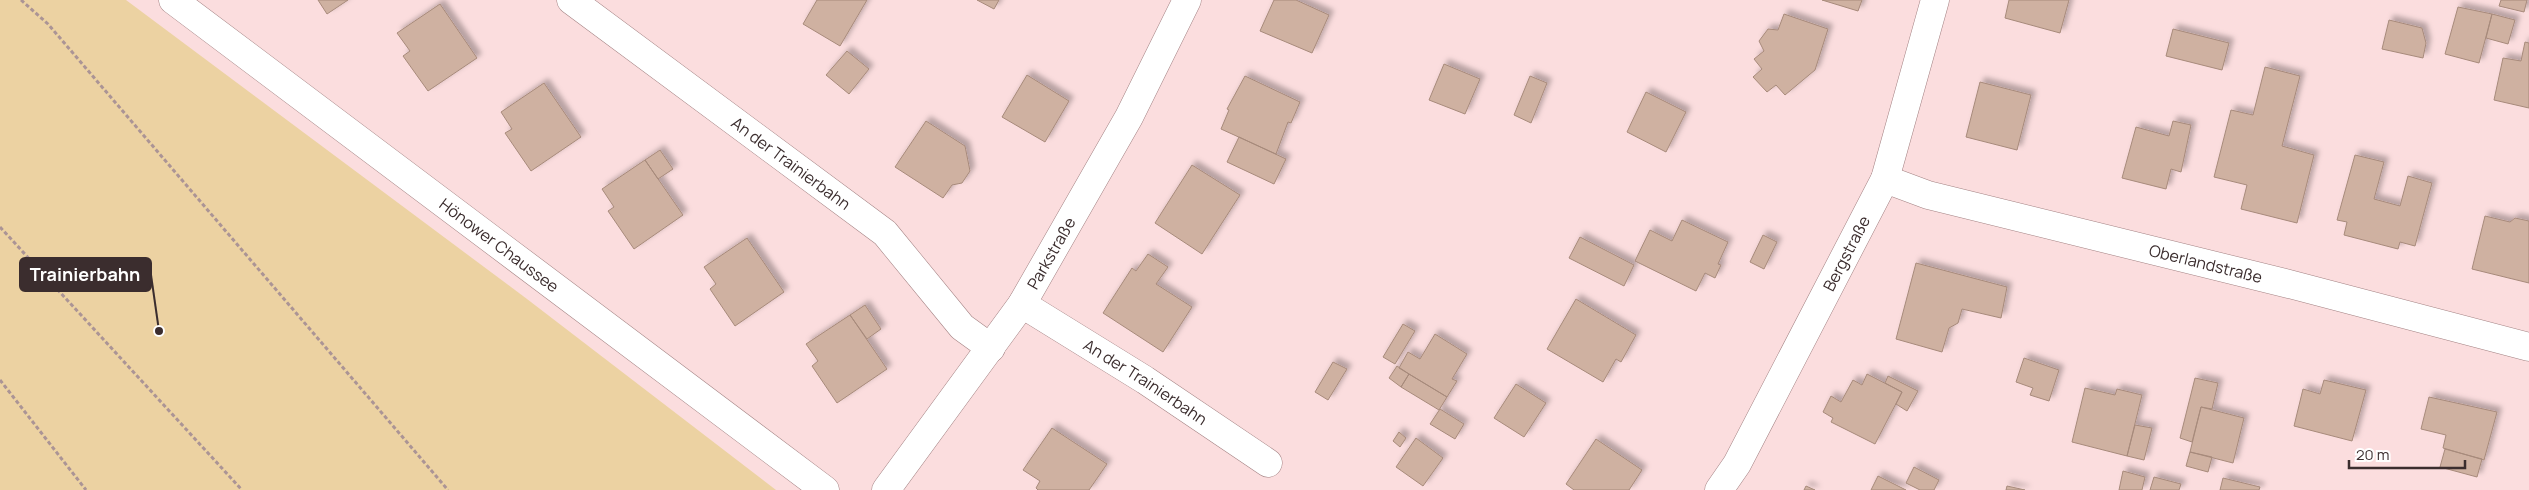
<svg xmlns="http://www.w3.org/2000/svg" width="2529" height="490" font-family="Manrope,sans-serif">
<defs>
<filter id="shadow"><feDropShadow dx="4.5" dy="-4.5" stdDeviation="2.5" flood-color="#0004"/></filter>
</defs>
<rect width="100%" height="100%" fill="#fbddde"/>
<path fill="#ecd2a2" d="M0 0H126L527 299 776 490H0Z"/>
<path fill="#cfb1a1" stroke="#a78a7b" filter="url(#shadow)" d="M318 0H348L327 14Z
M817 0H867L840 46 803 24Z
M977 0H999L994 9Z
M1274 0H1296L1329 15 1312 53 1260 31Z
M1822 0H1862L1858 11Z
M2009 0H2069L2060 33 2005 18Z
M2501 0H2527L2524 12 2499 6Z
M440 4 477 58 428 91 403 56 410 51 397 33Z
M2458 7 2492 14 2479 63 2445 54Z
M1784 14 1828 29 1815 70 1785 95 1776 85 1767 92 1753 77 1762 69 1754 59 1764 51 1759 41 1768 29 1778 30Z
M2492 14 2515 20 2508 44 2486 38Z
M2389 20 2422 28 2426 43 2423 58 2382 49Z
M2173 29 2229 43 2222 70 2166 56Z
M2525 42 2529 43V108L2494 100 2503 58 2521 61Z
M847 51 869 69 849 94 826 75Z
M1444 64 1480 79 1465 114 1429 100Z
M2265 67 2300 76 2282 146 2314 155 2297 223 2241 209 2247 185 2214 177 2231 110 2253 115Z
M1027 75 1069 101 1045 142 1002 117Z
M1245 76 1300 102 1291 123 1288 122 1276 154 1221 129 1229 110 1227 109Z
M1530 76 1547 83 1531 123 1514 115Z
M1980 82 2031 95 2017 150 1966 137Z
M544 83 581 137 531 171 505 133 512 129 501 112Z
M1646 92 1686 112 1666 152 1627 132Z
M926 121 965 146 970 171 962 183 952 185 943 198 895 167Z
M2173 121 2191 125 2181 172 2171 169 2166 189 2122 178 2136 127 2169 136Z
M1239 137 1286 159 1274 184 1227 162Z
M660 150 673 169 658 179 645 160Z
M2355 155 2384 162 2374 199 2400 206 2408 176 2432 183 2415 246 2400 242 2398 249 2344 235 2347 222 2337 220Z
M645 160 683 215 634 249 608 211 614 207 602 189Z
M1192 165 1240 195 1202 254 1155 223Z
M2485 216 2510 222 2515 218 2529 221V283L2472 269Z
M1682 220 1728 242 1718 264 1721 265 1715 278 1705 273 1696 291 1635 261 1650 230 1672 241Z
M1763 235 1777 242 1764 269 1750 262Z
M1580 237 1634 265 1624 286 1569 258Z
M747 238 784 292 735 326 710 289 716 284 704 267Z
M1148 254 1168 267 1156 284 1192 307 1163 352 1103 313 1132 268 1136 271Z
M1916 263 2007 287 2001 318 1962 309 1958 323 1949 328 1942 352 1896 339Z
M1576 299 1636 335 1621 362 1616 359 1603 382 1547 349Z
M865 305 881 329 867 339 850 315Z
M850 315 887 369 837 403 812 366 818 361 806 344Z
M1403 324 1415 331 1395 364 1383 357Z
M1435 334 1467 354 1452 379 1457 381 1447 397 1399 368 1408 352 1420 359Z
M2024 358 2059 370 2049 401 2030 395 2033 388 2016 382Z
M1333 362 1347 369 1328 400 1315 392Z
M1397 366 1409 374 1401 387 1389 378Z
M1409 374 1447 397 1439 410 1401 387Z
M1867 374 1902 392 1875 444 1831 422 1833 418 1823 412 1831 396 1841 402 1853 380 1862 385Z
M1888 376 1918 391 1907 411 1896 404 1902 392 1885 383Z
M2195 378 2218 383 2212 409 2201 407 2192 442 2180 438Z
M2324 380 2366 390 2352 441 2294 426 2303 389 2320 394Z
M1516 384 1546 403 1524 437 1494 418Z
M2085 388 2115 395 2117 389 2142 395 2127 456 2072 442Z
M2429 397 2497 412 2484 460 2443 448 2446 435 2421 429Z
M2201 407 2244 418 2233 463 2190 452Z
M1440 409 1464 424 1455 439 1430 424Z
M2135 425 2152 428 2144 460 2127 456Z
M1052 428 1107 464 1089 490H1038L1036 488 1040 481 1023 470Z
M1399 432 1406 438 1400 447 1393 441Z
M1416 438 1443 458 1423 486 1396 467Z
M1596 439 1642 470 1629 490H1574L1566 484Z
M2445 449 2482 459 2477 477 2440 467Z
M2190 452 2212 457 2208 472 2186 466Z
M1914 467 1939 480 1934 490H1920L1906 483Z
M2123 471 2145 477 2142 490H2119Z
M1878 476 1906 490H1871Z
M2154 477 2181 484 2179 490H2150Z
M2223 478 2260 487 2259 490H2220Z
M1806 486 1815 490H1804Z
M2007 486 2025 490H2006Z"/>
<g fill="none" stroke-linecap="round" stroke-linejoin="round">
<defs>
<g id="street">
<path id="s1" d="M571 0 885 233 962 327 991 348"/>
<path id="s2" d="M1885 179 1928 195 2293 285 2529 347"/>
<path id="s3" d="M1022 304 1145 380 1268 463"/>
<path id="s4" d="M886 490 1022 304 1129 117 1187 0"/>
<path id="s5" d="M1719 490 1737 464 1885 179 1935 0"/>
</g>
<g id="secondary">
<path id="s6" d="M173 0 825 490"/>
</g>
</defs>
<use href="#street" stroke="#a38283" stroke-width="29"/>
<use href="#secondary" stroke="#a38283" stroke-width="29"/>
<path stroke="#ab9495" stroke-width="3" stroke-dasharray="4 2.5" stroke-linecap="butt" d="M21 0 48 24 448 490
M0 227 242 490
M0 380 86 490"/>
<use href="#street" stroke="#fff" stroke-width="28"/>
<use href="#secondary" stroke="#fff" stroke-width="28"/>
</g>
<g text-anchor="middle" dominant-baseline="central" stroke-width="4.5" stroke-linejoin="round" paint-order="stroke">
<g font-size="16" fill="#3b2d2e" stroke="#fff">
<text stroke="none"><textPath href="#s1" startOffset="274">An der Trainierbahn</textPath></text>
<text stroke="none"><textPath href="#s6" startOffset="408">Hönower Chaussee</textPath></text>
<text stroke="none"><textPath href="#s5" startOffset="269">Bergstraße</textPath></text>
<text stroke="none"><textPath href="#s4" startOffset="289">Parkstraße</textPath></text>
<text stroke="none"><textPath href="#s2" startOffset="332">Oberlandstraße</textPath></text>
<text stroke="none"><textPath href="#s3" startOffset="146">An der Trainierbahn</textPath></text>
</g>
</g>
<path fill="none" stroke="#3b2d2e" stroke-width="2" d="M159 331L151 275"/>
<circle fill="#3b2d2e" stroke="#fff" stroke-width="2" cx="159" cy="331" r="5"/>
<rect fill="#3b2d2e" stroke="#3b2d2e" stroke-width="2" x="20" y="258" width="131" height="33" rx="5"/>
<g font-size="18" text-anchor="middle" font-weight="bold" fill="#fff">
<text x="85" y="281">Trainierbahn</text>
</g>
<path d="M2349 460v8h116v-8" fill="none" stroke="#3b2d2e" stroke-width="2.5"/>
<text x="2356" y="460" font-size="15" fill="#3b2d2e" stroke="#ffffff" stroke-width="4" paint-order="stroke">20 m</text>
</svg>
